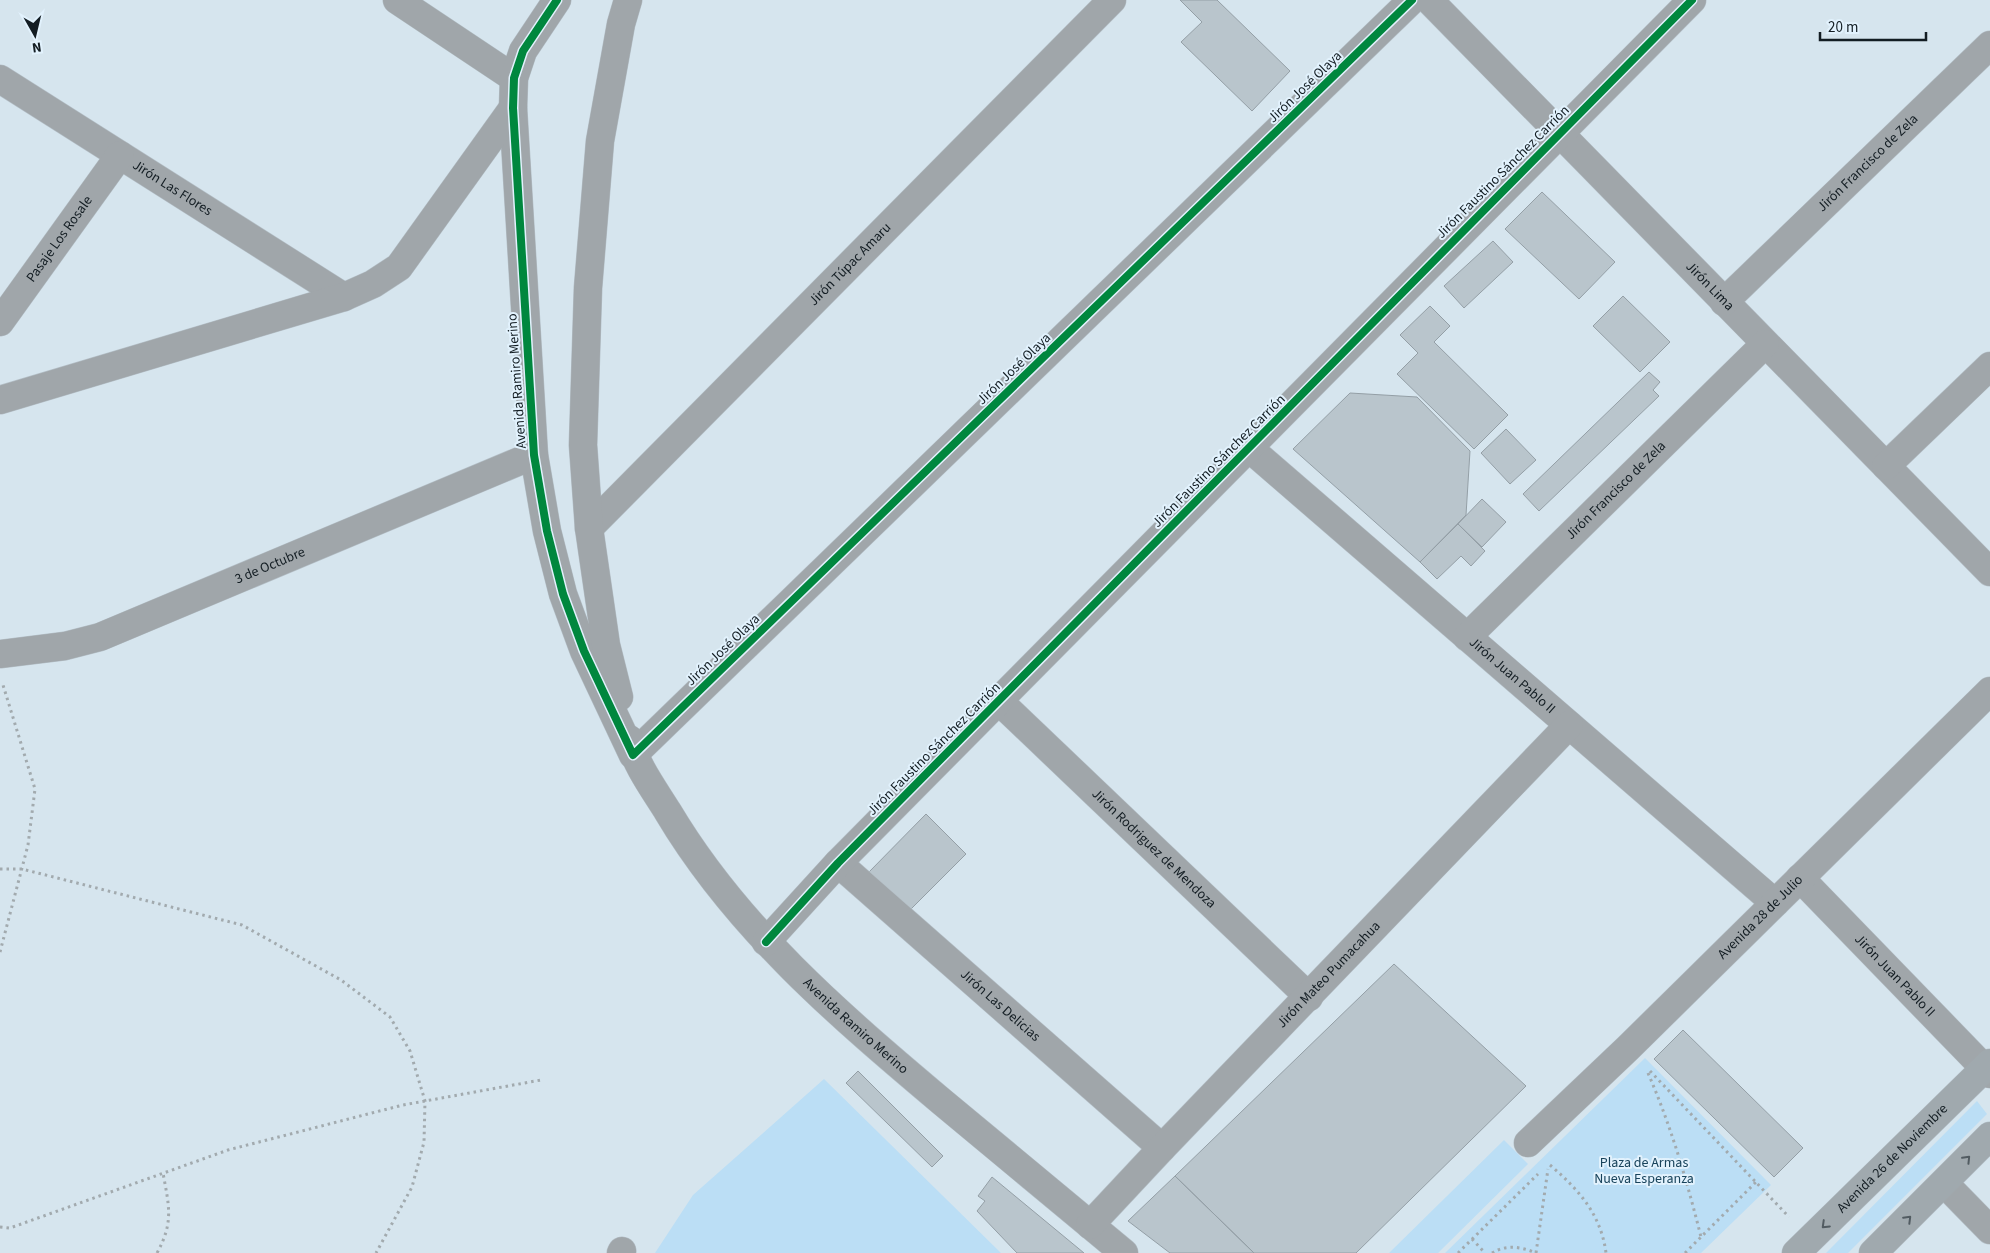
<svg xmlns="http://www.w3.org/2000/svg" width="1990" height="1253" font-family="'Source Sans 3',sans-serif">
<rect width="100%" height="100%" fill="#d6e5ee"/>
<path fill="#bbdef5" d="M1645 1058 1771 1185 1701 1253H1445Z
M824 1079 1001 1253H655L693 1195Z
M1977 1101 1987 1114 1848 1253H1826Z
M1504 1140 1528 1164 1438 1253H1389Z"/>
<path fill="#b9c5cc" stroke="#949fa6" d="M1180 0H1217L1290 71 1252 111 1181 42 1202 22Z
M1542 192 1615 262 1579 299 1505 229Z
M1493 241 1513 262 1464 308 1444 286Z
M1623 296 1670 342 1640 372 1593 326Z
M1430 306 1450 326 1434 342 1508 415 1474 449 1397 374 1418 353 1400 335Z
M1649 372 1660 382 1653 390 1659 396 1539 511 1523 494Z
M1350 393 1417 397 1470 451 1466 515 1420 562 1293 449Z
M1506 429 1536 460 1510 484 1481 453Z
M1482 499 1506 522 1482 547 1458 524Z
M1458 524 1485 551 1471 566 1461 556 1437 579 1420 562Z
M926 814 966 854 909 911 869 872Z
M1394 964 1526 1086 1356 1253H1254L1175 1176Z
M1683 1030 1803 1148 1774 1177 1654 1059Z
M858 1071 943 1156 932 1167 846 1083Z
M1175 1176 1254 1253H1170L1128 1221Z
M992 1177 1084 1253H1017L977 1211 985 1201 978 1196Z"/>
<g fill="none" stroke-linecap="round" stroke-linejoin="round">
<defs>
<g id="minor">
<path d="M397 0 514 78"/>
<path d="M557 0 523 51 514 78 513 108 534 455 547 531 563 594 584 651 633 755 1412 0"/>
<path id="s1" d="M1429 0 1990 572"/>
<path id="s2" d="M0 79 344 297"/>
<path id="s3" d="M1724 302 1990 45"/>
<path id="s4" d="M0 322 120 155"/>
<path d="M0 400 344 297 373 284 399 267 513 108"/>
<path id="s5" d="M1249 448 1775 903"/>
<path d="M1886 466 1990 366"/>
<path id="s6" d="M589 528 1112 0"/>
<path id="s7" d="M1467 637 1765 344"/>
<path id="s8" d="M0 654 65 646 100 637 534 455"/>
<path d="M619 697 606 645 589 528 583 445 588 288 600 141 621 24 628 0"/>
<path id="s9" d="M999 701 1309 997"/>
<path id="s10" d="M629 739C636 765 653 788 668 812 737 928 839 1015 941 1101 1002 1151 1063 1202 1124 1253"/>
<path id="s11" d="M838 863 1162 1148"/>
<path id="s12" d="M1800 878 1990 1074"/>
<path d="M766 942 838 863 1692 0"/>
<path id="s13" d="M1528 1143 1628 1048 1990 691"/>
<path d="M1944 1183 1990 1230"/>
<path id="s14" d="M1090 1225 1162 1148 1569 725"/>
<path d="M621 1253 622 1251"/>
</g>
<g id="major">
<path id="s15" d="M1796 1253 1990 1063"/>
<path d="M1873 1253 1990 1136"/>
</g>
</defs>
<use href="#minor" stroke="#b5c0c8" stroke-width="29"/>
<use href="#major" stroke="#b5c0c8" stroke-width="29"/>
<path stroke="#a2aaae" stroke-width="3" stroke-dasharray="2.5 4" stroke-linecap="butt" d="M0 869H22L242 925 341 980 390 1017 410 1051 425 1101 424 1142 412 1187 376 1253
M0 952 28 845 35 789 3 685
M1650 1071 1789 1217
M1648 1073C1671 1126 1687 1181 1701 1237
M1550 1165C1578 1189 1601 1214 1606 1253
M0 1227 10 1228 228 1150 403 1105 541 1080
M1472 1239 1485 1253
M157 1253C174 1222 169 1206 163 1173
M1458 1253 1538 1174
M1492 1253C1506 1244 1522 1247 1536 1253
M1536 1253 1548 1169
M1685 1253 1756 1182"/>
<use href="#minor" stroke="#a0a6aa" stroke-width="28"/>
<use href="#major" stroke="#a0a9ae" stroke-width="28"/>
<defs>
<path id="cycleway" d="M557 0 523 51 514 78 513 108 534 455 547 531 563 594 584 651 633 755 1412 0
M766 942 838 863 1692 0"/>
</defs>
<use href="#cycleway" stroke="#e2f2fd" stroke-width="11"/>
<use href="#cycleway" stroke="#00873e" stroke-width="8"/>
</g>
<defs><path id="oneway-chevron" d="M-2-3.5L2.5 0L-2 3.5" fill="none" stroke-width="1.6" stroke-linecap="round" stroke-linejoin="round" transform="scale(1.25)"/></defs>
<g stroke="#525c62">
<use href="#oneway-chevron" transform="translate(1967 1159) rotate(-46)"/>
<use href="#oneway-chevron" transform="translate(1908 1219) rotate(-45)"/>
<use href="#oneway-chevron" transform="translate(1825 1225) rotate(136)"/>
</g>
<g text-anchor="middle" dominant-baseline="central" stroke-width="4" stroke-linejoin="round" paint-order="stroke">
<g font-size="14" fill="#131d23" stroke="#e2f2fd">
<text transform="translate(1305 87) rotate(-44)">Jirón José Olaya</text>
<text stroke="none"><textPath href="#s3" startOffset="200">Jirón Francisco de Zela</textPath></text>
<text transform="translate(1503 172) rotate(-45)">Jirón Faustino Sánchez Carrión</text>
<text stroke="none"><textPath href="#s2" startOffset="204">Jirón Las Flores</textPath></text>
<text stroke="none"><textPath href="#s4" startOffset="102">Pasaje Los Rosale</textPath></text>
<text stroke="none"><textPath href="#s6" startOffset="371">Jirón Túpac Amaru</textPath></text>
<text stroke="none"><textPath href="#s1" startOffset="401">Jirón Lima</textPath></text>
<text transform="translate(1014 369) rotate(-44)">Jirón José Olaya</text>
<text transform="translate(517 381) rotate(-94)">Avenida Ramiro Merino</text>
<text transform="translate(1219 461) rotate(-45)">Jirón Faustino Sánchez Carrión</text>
<text stroke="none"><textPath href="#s7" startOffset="209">Jirón Francisco de Zela</textPath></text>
<text stroke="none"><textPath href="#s8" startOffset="286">3 de Octubre</textPath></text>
<text transform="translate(723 650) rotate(-44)">Jirón José Olaya</text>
<text stroke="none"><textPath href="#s5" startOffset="348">Jirón Juan Pablo II</textPath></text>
<text transform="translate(934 749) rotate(-45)">Jirón Faustino Sánchez Carrión</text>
<text stroke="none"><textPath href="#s9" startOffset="214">Jirón Rodriguez de Mendoza</textPath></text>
<text stroke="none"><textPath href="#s13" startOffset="324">Avenida 28 de Julio</textPath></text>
<text stroke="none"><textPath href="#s14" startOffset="346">Jirón Mateo Pumacahua</textPath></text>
<text stroke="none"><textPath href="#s12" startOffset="136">Jirón Juan Pablo II</textPath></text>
<text stroke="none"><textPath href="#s11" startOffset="216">Jirón Las Delicias</textPath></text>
<text stroke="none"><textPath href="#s10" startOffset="369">Avenida Ramiro Merino</textPath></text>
<text stroke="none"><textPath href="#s15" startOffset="135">Avenida 26 de Noviembre</textPath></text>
</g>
<g font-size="14" fill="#18435b" stroke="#e2f2fd">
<text x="1644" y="1163">Plaza de Armas<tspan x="1644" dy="16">Nueva Esperanza</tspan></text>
</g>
</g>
<g transform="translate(35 35) rotate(172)" stroke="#e2f2fd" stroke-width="4" paint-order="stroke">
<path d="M0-4L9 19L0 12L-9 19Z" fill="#131d23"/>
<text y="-8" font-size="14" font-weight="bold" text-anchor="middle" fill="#131d23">N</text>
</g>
<path d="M1820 32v8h106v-8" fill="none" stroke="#131d23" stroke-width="2.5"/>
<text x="1828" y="32" font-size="15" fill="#131d23" stroke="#e2f2fd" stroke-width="4" paint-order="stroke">20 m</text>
</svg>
